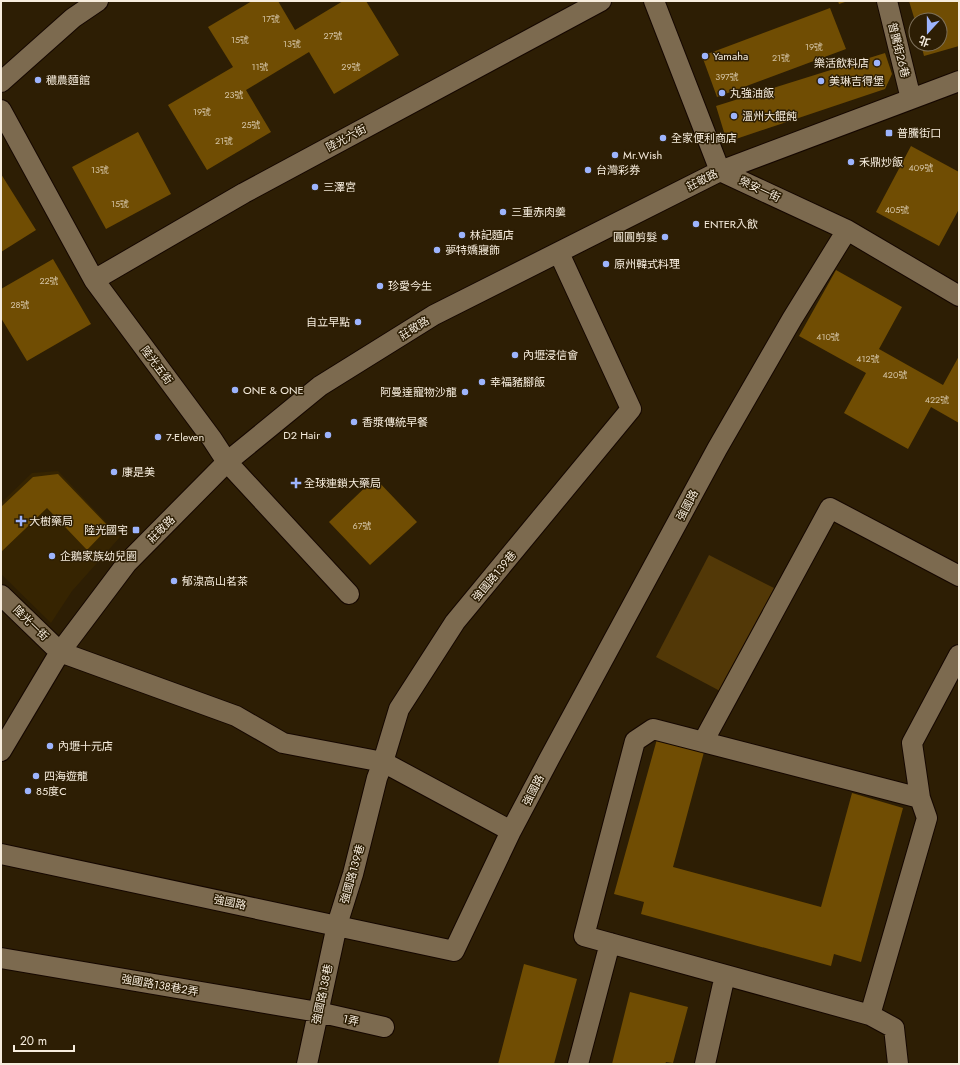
<svg xmlns="http://www.w3.org/2000/svg" width="960" height="1065" font-family="Jost,'Noto Sans TC',sans-serif">
<rect width="100%" height="100%" fill="#2d1e04"/>
<path fill="#362401" d="M58 471 120 537 72 591 51 623 1 574V503L32 473Z"/>
<path fill="#523807" d="M709 555 774 588 720 691 656 657Z"/>
<path fill="#704d03" d="M252 1H278L295 30 343 1H366L399 55 334 94 309 52 246 90 271 132 207 170 168 105 233 67 208 27Z
M838 1H848L839 4Z
M909 1H959V46L924 56 921 44H940V20H916V24Z
M830 8 846 49 717 97 702 56Z
M885 53 892 74 885 89 727 142 716 106Z
M138 132 171 194 106 229 72 167Z
M911 146 959 172V209L939 246 876 212Z
M1 174 36 230 1 252Z
M53 259 91 324 27 361 1 318V289Z
M836 270 902 307 879 349 943 385 959 356V423L931 407 908 449 844 413 866 373 799 336Z
M58 474 109 527 87 550 47 508 1 552V507L33 477Z
M375 478 417 522 370 565 329 522Z
M657 739 704 752 673 867 821 907 852 793 903 808 861 962 834 954 831 966 641 914 644 902 614 894Z
M524 964 577 979 554 1064H498Z
M630 992 688 1007 673 1063 666 1062 665 1064H612Z"/>
<g fill="none" stroke-linecap="round" stroke-linejoin="round">
<defs>
<path id="minor" d="M654 1 720 171 847 230 959 296
M887 1 911 99
M1 82 73 18 98 1
M1 110 94 280 212 439 227 462 349 594
M94 280 244 193 601 1
M1 595 60 652 236 716 283 743 383 762 511 831
M653 729 920 798 927 818 870 1015 584 936 635 741Z
M703 742 830 508 959 576
M1 751 60 652 127 563 227 462 320 386 434 315 720 171 959 81
M920 798 912 743 959 655
M1 854 454 951 511 831 548 761 717 449 792 319 847 230
M1 958 318 1012 384 1027
M870 1015 894 1028 898 1064
M307 1064 337 925 353 874 377 778 383 762 399 709 455 622 631 409 559 253
M578 1064 610 943
M705 1064 725 975"/>
</defs>
<use href="#minor" stroke="#150700" stroke-width="22"/>
<use href="#minor" stroke="#7c6a4f" stroke-width="20"/>
</g>
<g fill="#9db4fd" stroke="#2d1e04" stroke-width="1.5">
<circle cx="705" cy="56" r="4"/>
<circle cx="877" cy="63" r="4"/>
<circle cx="38" cy="80" r="4"/>
<circle cx="821" cy="81" r="4"/>
<circle cx="722" cy="93" r="4"/>
<circle cx="734" cy="116" r="4"/>
<rect x="885" y="129" width="8" height="8" rx="2"/>
<circle cx="663" cy="138" r="4"/>
<circle cx="615" cy="155" r="4"/>
<circle cx="851" cy="162" r="4"/>
<circle cx="588" cy="170" r="4"/>
<circle cx="315" cy="187" r="4"/>
<circle cx="503" cy="212" r="4"/>
<circle cx="696" cy="224" r="4"/>
<circle cx="462" cy="235" r="4"/>
<circle cx="665" cy="237" r="4"/>
<circle cx="437" cy="250" r="4"/>
<circle cx="606" cy="264" r="4"/>
<circle cx="380" cy="286" r="4"/>
<circle cx="358" cy="322" r="4"/>
<circle cx="515" cy="355" r="4"/>
<circle cx="482" cy="382" r="4"/>
<circle cx="235" cy="390" r="4"/>
<circle cx="465" cy="392" r="4"/>
<circle cx="354" cy="422" r="4"/>
<circle cx="328" cy="435" r="4"/>
<circle cx="158" cy="437" r="4"/>
<circle cx="114" cy="472" r="4"/>
<path d="M294 477h4v4h4v4h-4v4h-4v-4h-4v-4h4z"/>
<path d="M19 515h4v4h4v4h-4v4h-4v-4h-4v-4h4z"/>
<rect x="132" y="526" width="8" height="8" rx="2"/>
<circle cx="52" cy="556" r="4"/>
<circle cx="174" cy="581" r="4"/>
<circle cx="50" cy="746" r="4"/>
<circle cx="36" cy="776" r="4"/>
<circle cx="28" cy="791" r="4"/>
</g>
<g text-anchor="middle" dominant-baseline="central" stroke-width="3" stroke-linejoin="round" paint-order="stroke">
<g font-size="9" fill="#d5c5a7">
<text x="271" y="18">17號</text>
<text x="333" y="35">27號</text>
<text x="240" y="39">15號</text>
<text x="292" y="43">13號</text>
<text x="814" y="46">19號</text>
<text x="781" y="57">21號</text>
<text x="260" y="66">11號</text>
<text x="351" y="66">29號</text>
<text x="727" y="76">397號</text>
<text x="234" y="94">23號</text>
<text x="202" y="111">19號</text>
<text x="251" y="124">25號</text>
<text x="224" y="140">21號</text>
<text x="921" y="167">409號</text>
<text x="100" y="169">13號</text>
<text x="120" y="203">15號</text>
<text x="897" y="209">405號</text>
<text x="49" y="280">22號</text>
<text x="20" y="304">28號</text>
<text x="828" y="336">410號</text>
<text x="868" y="358">412號</text>
<text x="895" y="374">420號</text>
<text x="937" y="399">422號</text>
<text x="362" y="525">67號</text>
</g>
<g font-size="11" fill="#f7edde" stroke="#2d1e04">
<text transform="translate(899 50) rotate(76)">普騰街26巷</text>
<text transform="translate(346 138) rotate(-28)">陸光六街</text>
<text transform="translate(702 180) rotate(-27)">莊敬路</text>
<text transform="translate(760 189) rotate(25)">榮安一街</text>
<text transform="translate(414 328) rotate(-32)">莊敬路</text>
<text transform="translate(157 365) rotate(53)">陸光五街</text>
<text transform="translate(687 505) rotate(-62)">強國路</text>
<text transform="translate(161 529) rotate(-45)">莊敬路</text>
<text transform="translate(494 576) rotate(-50)">強國路139巷</text>
<text transform="translate(31 623) rotate(44)">陸光一街</text>
<text transform="translate(533 790) rotate(-63)">強國路</text>
<text transform="translate(352 874) rotate(-74)">強國路139巷</text>
<text transform="translate(230 902) rotate(12)">強國路</text>
<text transform="translate(160 985) rotate(10)">強國路138巷2弄</text>
<text transform="translate(322 994) rotate(-78)">強國路138巷</text>
<text transform="translate(351 1020) rotate(13)">1弄</text>
</g>
<g font-size="11" fill="#f7edde" stroke="#2d1e04" text-anchor="start">
<text x="713" y="56">Yamaha</text>
<text x="869" y="63" text-anchor="end">樂活飲料店</text>
<text x="46" y="80">穠農麵館</text>
<text x="829" y="81">美琳吉得堡</text>
<text x="730" y="93">丸強油飯</text>
<text x="742" y="116">溫州大餛飩</text>
<text x="897" y="133">普騰街口</text>
<text x="671" y="138">全家便利商店</text>
<text x="623" y="155">Mr.Wish</text>
<text x="859" y="162">禾鼎炒飯</text>
<text x="596" y="170">台灣彩券</text>
<text x="323" y="187">三澤宮</text>
<text x="511" y="212">三重赤肉羹</text>
<text x="704" y="224">ENTER入飲</text>
<text x="470" y="235">林記麵店</text>
<text x="657" y="237" text-anchor="end">圓圓剪髮</text>
<text x="445" y="250">夢特嬌寢飾</text>
<text x="614" y="264">原州韓式料理</text>
<text x="388" y="286">珍愛今生</text>
<text x="350" y="322" text-anchor="end">自立早點</text>
<text x="523" y="355">內壢浸信會</text>
<text x="490" y="382">幸福豬腳飯</text>
<text x="243" y="390">ONE &amp; ONE</text>
<text x="457" y="392" text-anchor="end">阿曼達寵物沙龍</text>
<text x="362" y="422">香漿傳統早餐</text>
<text x="320" y="435" text-anchor="end">D2 Hair</text>
<text x="166" y="437">7-Eleven</text>
<text x="122" y="472">康是美</text>
<text x="304" y="483">全球連鎖大藥局</text>
<text x="29" y="521">大樹藥局</text>
<text x="128" y="530" text-anchor="end">陸光國宅</text>
<text x="60" y="556">企鵝家族幼兒園</text>
<text x="182" y="581">郁湶高山茗茶</text>
<text x="58" y="746">內壢十元店</text>
<text x="44" y="776">四海遊龍</text>
<text x="36" y="791">85度C</text>
</g>
</g>
<rect width="960" height="1065" fill="none" stroke="#f7edde" stroke-width="4"/>
<g transform="translate(928 32) rotate(201)"><circle r="19" fill="#2d1e04" stroke="#7e715b"/>
<path d="M0-3L7 15L0 10L-7 15Z" fill="#9db4fd"/>
<text y="-6" font-size="11" font-weight="bold" text-anchor="middle" fill="#f7edde">北</text>
</g>
<path d="M14 1045v6h60v-6" fill="none" stroke="#f7edde" stroke-width="2"/>
<text x="20" y="1045" font-size="12" fill="#f7edde" stroke="#2d1e04" stroke-width="3" paint-order="stroke">20 m</text>
</svg>
